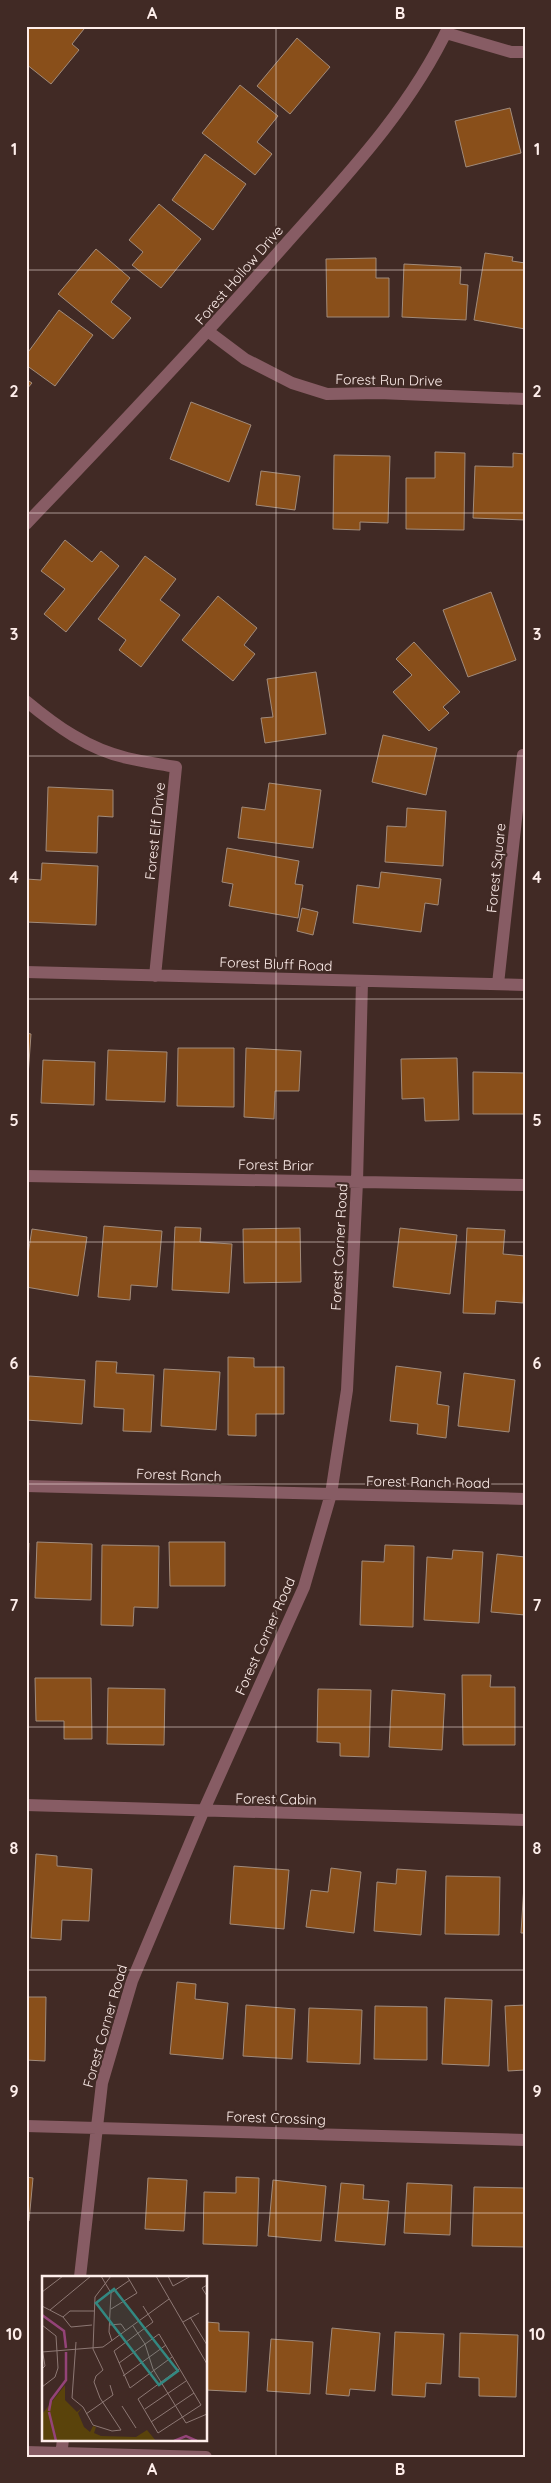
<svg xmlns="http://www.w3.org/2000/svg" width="551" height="2483" font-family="Quicksand,sans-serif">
<rect width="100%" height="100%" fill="#412a25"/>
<path fill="#894f1a" stroke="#a18b7b" d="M31 26H81L84 29 72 44 79 50 51 84 26 64V32Z
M297 38 330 67 290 114 257 86Z
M240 85 278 116 257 142 272 154 255 175 202 133Z
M510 108 521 153 466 167 455 121Z
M205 154 246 184 213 230 172 200Z
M159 204 201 239 161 288 132 265 143 252 129 240Z
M96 249 130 278 111 302 131 318 113 339 58 294Z
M485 253 513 257 512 261 525 263V329L474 320Z
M376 258V278H389V317H327L326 259Z
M404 264 461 267 460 284 468 285 466 320 402 317Z
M59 310 93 335 55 386 26 365V355Z
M26 379 32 383 26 390Z
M191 402 251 425 229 482 170 459Z
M435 452 465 453 464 530 406 529V478H435Z
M513 453 525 454V520L473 518 475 466 513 467Z
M334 455 390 456 388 523 360 522V530L333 529Z
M261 471 300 476 295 510 256 505Z
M65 540 92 562 101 551 119 566 66 632 44 614 65 589 41 571Z
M145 556 176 579 160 600 180 615 141 667 119 650 126 640 98 619Z
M491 592 516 660 468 677 443 610Z
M218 596 257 628 244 645 255 654 233 681 182 640Z
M414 642 460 692 443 707 449 713 429 731 393 692 412 675 396 659Z
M316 672 326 734 265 743 261 718 273 717 267 679Z
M383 735 437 748 426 795 372 782Z
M269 783 321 790 313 848 238 838 242 807 265 810Z
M48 787 113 790V817L98 816 97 853 46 851Z
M407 808 446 811 443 866 385 862 387 826 406 827Z
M227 848 299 861 295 884 303 885 298 918 229 906 233 884 222 882Z
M42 863 98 866 96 925 26 922V879L41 880Z
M381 872 441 879 438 905 425 903 421 932 353 923 357 885 379 888Z
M302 908 318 912 313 935 297 931Z
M26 1033 31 1034 26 1104Z
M178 1048H234V1107L177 1106Z
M246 1048 301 1051 299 1091H275L274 1119 244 1117Z
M108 1050 167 1052 165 1102 106 1100Z
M457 1058 459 1120 425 1121 424 1098 402 1099 401 1059Z
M43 1060 95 1062 94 1105 41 1103Z
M473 1072 525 1073V1114H473Z
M104 1226 162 1231 157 1287 131 1285 130 1300 98 1297Z
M175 1227 201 1228 200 1242 232 1244 229 1293 172 1290Z
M300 1228 301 1282 244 1283 243 1229Z
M400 1228 457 1235 450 1294 393 1287Z
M467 1228 505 1230 503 1254 525 1256 523 1303 496 1301 495 1314 463 1313Z
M32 1229 87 1237 78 1296 26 1287V1267Z
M228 1357 254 1358V1367H284V1414H256V1436L228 1435Z
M96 1361 117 1362 116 1373 154 1375 151 1432 123 1431 124 1409 94 1407Z
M396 1366 441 1372 437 1404 449 1406 446 1438 417 1434 418 1424 390 1421Z
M164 1369 220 1372 216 1430 161 1426Z
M464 1373 515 1380 509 1432 458 1426Z
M29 1376 85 1380 82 1424 26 1420Z
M37 1542 92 1544 91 1600 35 1598Z
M169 1542H225V1586H170Z
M26 1543H29L27 1599H26Z
M102 1545 159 1546 158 1608 134 1607 133 1626 101 1625Z
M385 1545 414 1546 413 1627 360 1625 362 1561 384 1562Z
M453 1550 483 1552 479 1623 424 1620 427 1557 452 1559Z
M497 1554 525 1557V1615L491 1612Z
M462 1675H491L490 1687H515V1745H463Z
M35 1678H91L92 1739H64V1721H36Z
M108 1688 165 1689 164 1745 107 1744Z
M318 1689 371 1690 369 1757 340 1756V1743L317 1742Z
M392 1690 445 1694 442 1750 389 1747Z
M36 1854 57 1856V1866L92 1869 89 1921 62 1920 61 1940 31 1938Z
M234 1866 289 1870 284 1929 230 1924Z
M331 1868 361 1872 354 1933 306 1927 311 1890 328 1892Z
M397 1869 426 1871 421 1935 374 1931 377 1882 396 1884Z
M446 1876 500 1877 499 1935 445 1934Z
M524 1885H525V1933H521Z
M177 1982 196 1984 195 1999 228 2003 223 2059 170 2054Z
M26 1997H46L45 2061 26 2060Z
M445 1998 492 2000 489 2066 442 2064Z
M246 2005 295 2009 292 2059 243 2056Z
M525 2005V2070L508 2071 505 2006Z
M375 2006 427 2007V2060L374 2059Z
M309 2008 362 2010 360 2064 307 2062Z
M26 2177 33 2178 29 2221H26Z
M236 2177 259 2178 257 2246 203 2244 204 2192 236 2193Z
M148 2178 187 2180 184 2231 145 2229Z
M273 2180 326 2186 321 2241 268 2236Z
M341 2183 364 2185 363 2199 389 2201 385 2245 335 2241Z
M407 2183 452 2185 450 2235 404 2233Z
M474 2187 525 2188V2247L472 2246Z
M206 2322 219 2323V2331L249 2332 246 2392 206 2390Z
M332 2328 380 2333 375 2391 350 2389 349 2396 326 2394Z
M395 2332 444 2334 441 2384 426 2383 425 2397 392 2395Z
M460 2333 518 2335 516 2397 479 2396V2378L459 2377Z
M271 2339 313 2342 310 2394 267 2391Z"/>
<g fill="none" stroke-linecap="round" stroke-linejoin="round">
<path stroke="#875c64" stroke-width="12" d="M446 33 511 52H525
M209 332 245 359 292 383 327 394 379 393 525 399
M26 524C116 430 205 336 291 238 350 172 411 107 449 26
M26 701C56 726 88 749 127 758 143 762 160 764 176 767L155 976
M26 972 525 985
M498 984 523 755
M26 1176 525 1185
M26 1486 525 1499
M26 1805 525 1820
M26 2126 525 2140
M80 2277 102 2083 132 1981 203 1812 304 1587 331 1494 347 1390 357 1182 362 982
M26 2452 206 2457
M61 2457 63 2439"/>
</g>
<path fill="none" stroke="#feeeeb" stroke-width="1" stroke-opacity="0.55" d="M276 26V2457M26 270H525M26 513H525M26 756H525M26 999H525M26 1242H525M26 1484H525M26 1727H525M26 1970H525M26 2213H525"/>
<g text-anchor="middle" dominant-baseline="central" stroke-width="4.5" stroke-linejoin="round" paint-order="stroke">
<g font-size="14" fill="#feeeeb" stroke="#412a25">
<text transform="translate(239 275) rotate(-49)">Forest Hollow Drive</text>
<text transform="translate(389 380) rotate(1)">Forest Run Drive</text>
<text transform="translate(155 831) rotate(-84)">Forest Elf Drive</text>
<text transform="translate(496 868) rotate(-84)">Forest Square</text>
<text transform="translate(276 964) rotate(2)">Forest Bluff Road</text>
<text transform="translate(276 1165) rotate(1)">Forest Briar</text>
<text transform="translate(339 1247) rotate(-87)">Forest Corner Road</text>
<text transform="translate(179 1475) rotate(2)">Forest Ranch</text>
<text transform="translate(428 1482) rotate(1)">Forest Ranch Road</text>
<text transform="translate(265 1636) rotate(-66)">Forest Corner Road</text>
<text transform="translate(276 1799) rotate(1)">Forest Cabin</text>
<text transform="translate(105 2026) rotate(-74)">Forest Corner Road</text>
<text transform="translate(276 2118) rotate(2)">Forest Crossing</text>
</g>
</g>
<g transform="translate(42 2276)">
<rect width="165" height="165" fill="#412a25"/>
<path d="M23 109V124L35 136 40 132 36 137 42 151 48 156 51 150 54 151 52 157 59 160 94 161 105 154 114 165H0L1 137Z" fill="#5a430b"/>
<path fill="none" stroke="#944378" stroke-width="2.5" d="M0 39 22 55 24 72M7 135 9 124 24 104V76M7 136 14 165M132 165 144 160 155 165"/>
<path fill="none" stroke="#8d7874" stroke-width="1" d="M59 0 69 17 67 56 70 65M114 0 165 88M126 0 131 10 149 0M165 9 160 12 165 20M0 16 21 0M69 17 88 4M0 30 21 41 29 51 50 49M101 30 111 46 72 75 88 112 130 81M69 33 95 17 85 0M8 34 49 0M21 41 28 35H52M148 41 165 69M141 46 157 37M0 49 14 60 16 92 13 101 0 111M67 49 79 48 84 55M91 50 103 68 111 93 144 147 165 138M34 66 30 122 41 131 51 149 70 155 79 154 58 122 52 106 54 100 61 94 51 73 53 21 69 0M0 72 3 90 0 93M0 76 61 71 127 23M77 87 117 58 159 129 116 157 96 123 137 93M81 100 124 69M80 130 94 152M103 133 144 105M44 138 71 119 68 109M109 146 152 117"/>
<path fill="#338881" fill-opacity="0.15" stroke="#338881" stroke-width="2.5" d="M72 13 136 95 117 109 54 27Z"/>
<rect width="165" height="165" fill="none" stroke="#feeeeb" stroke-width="2.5"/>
</g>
<rect width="551" height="2483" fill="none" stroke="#412a25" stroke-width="55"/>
<rect x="28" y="28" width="496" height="2428" fill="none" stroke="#feeeeb" stroke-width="2"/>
<g font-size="16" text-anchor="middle" font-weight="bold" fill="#feeeeb">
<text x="152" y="19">A</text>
<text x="400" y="19">B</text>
<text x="14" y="155">1</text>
<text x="537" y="155">1</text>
<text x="14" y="397">2</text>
<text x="537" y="397">2</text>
<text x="14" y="640">3</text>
<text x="537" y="640">3</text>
<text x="14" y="883">4</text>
<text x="537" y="883">4</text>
<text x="14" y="1126">5</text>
<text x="537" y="1126">5</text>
<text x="14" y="1369">6</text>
<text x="537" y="1369">6</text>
<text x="14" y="1611">7</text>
<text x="537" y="1611">7</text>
<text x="14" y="1854">8</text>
<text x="537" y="1854">8</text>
<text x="14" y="2097">9</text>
<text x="537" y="2097">9</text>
<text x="14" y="2340">10</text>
<text x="537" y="2340">10</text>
<text x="152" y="2475">A</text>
<text x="400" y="2475">B</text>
</g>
</svg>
